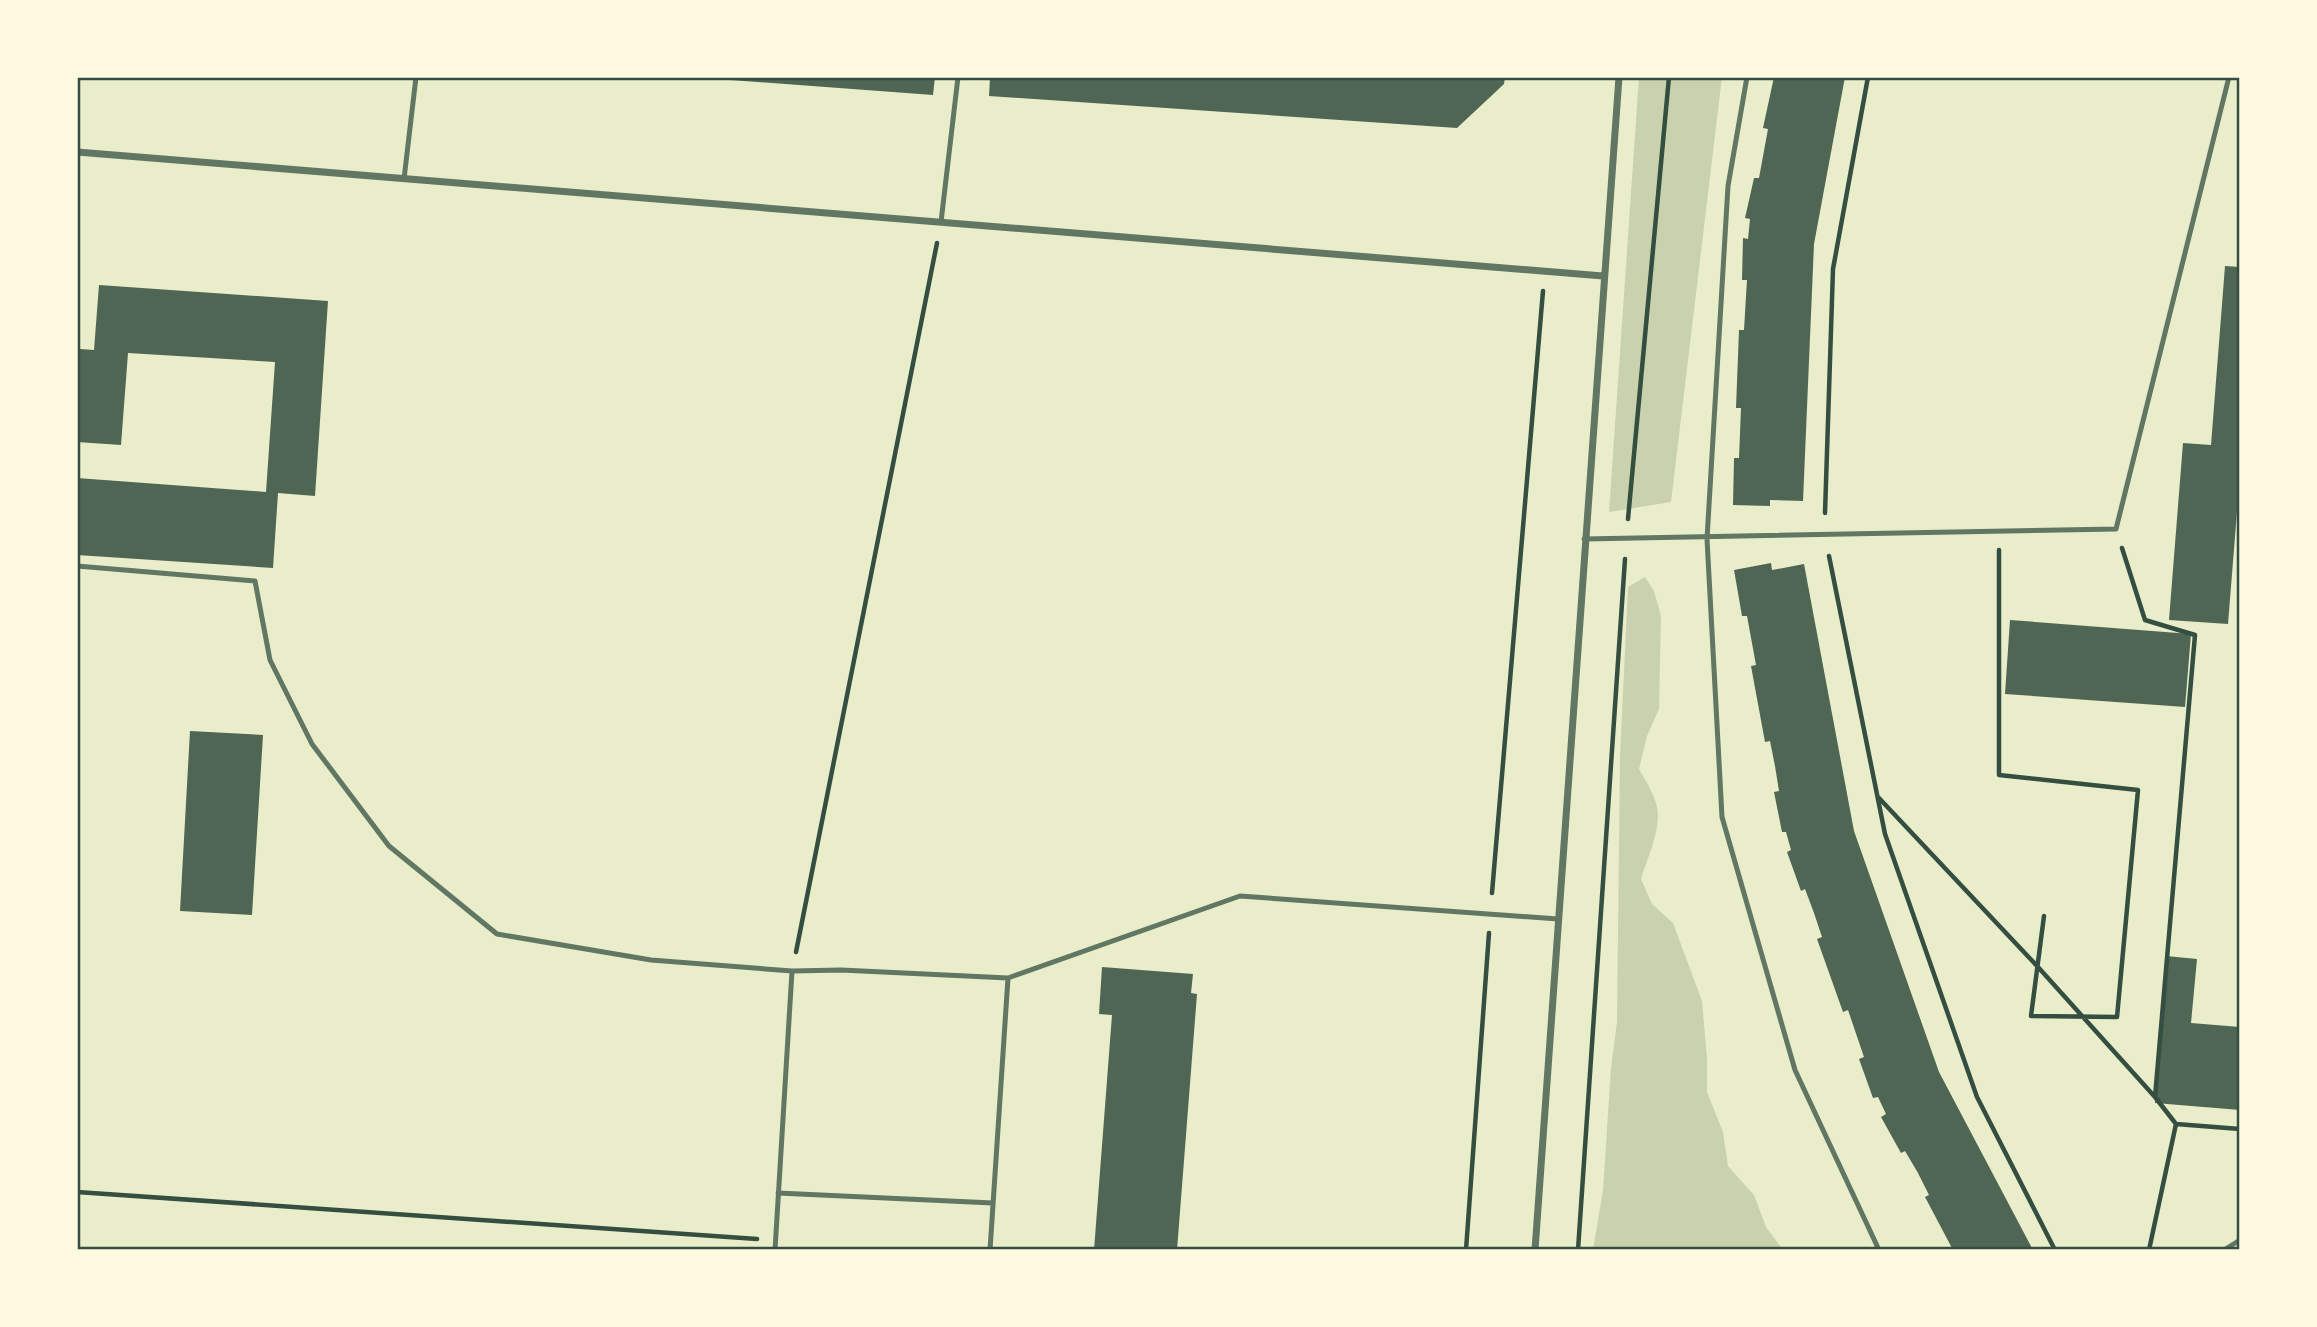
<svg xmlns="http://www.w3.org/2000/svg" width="2317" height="1327" font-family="Manrope,sans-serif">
<rect width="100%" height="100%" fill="#e9edc9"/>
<path fill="#cad2ad" d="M1639 77H1722L1671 502 1609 512Z
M1645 577 1654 591 1661 616 1659 709 1647 736 1639 769C1647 783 1658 800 1658 815 1658 836 1647 859 1641 879L1652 904 1673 923 1702 1001 1707 1058V1092L1723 1132 1728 1166 1754 1195 1766 1227 1783 1250H1593L1603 1190 1611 1068 1617 1022 1620 757 1628 587Z"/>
<path fill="#4f6655" d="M717 77H935L933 95 717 79Z
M990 77H1505L1504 84 1457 128 989 96Z
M1774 77H1845L1814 244 1803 501 1770 500V506L1733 505 1734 458H1739L1741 408H1736L1739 330H1744L1747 280H1742L1743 238 1748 239 1750 219 1745 218 1754 178H1759L1768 129 1763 128Z
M2225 266 2240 267V474L2228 624 2169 620 2183 443 2211 445Z
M99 285 328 301 315 496 278 493 273 568 77 555V478L266 492 275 362 128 353 121 445 77 442 80 349 94 350Z
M1771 563 1772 570 1804 564 1854 831 1939 1072 2033 1250H1953L1925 1197 1929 1195 1918 1173 1905 1151 1901 1153 1881 1117 1886 1114 1878 1097 1873 1098 1859 1059 1864 1057 1848 1010 1843 1012 1817 939 1822 937 1814 913 1805 889 1801 891 1787 852 1791 850 1786 832H1782L1774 792 1779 791 1775 766 1770 741 1765 742 1751 666 1756 665 1747 616H1742L1734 570Z
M2010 620 2191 634 2185 707 2005 694Z
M190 731 263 735 252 915 180 911Z
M2166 956 2197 959 2191 1023 2240 1027V1110L2155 1103Z
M1102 967 1193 974 1191 993 1197 994 1177 1250H1094L1112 1015 1099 1014Z"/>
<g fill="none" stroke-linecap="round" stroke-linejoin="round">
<path stroke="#344e41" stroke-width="4.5" d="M1825 513 1833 269 1868 77
M1628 519 1669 77
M2122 548 2145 620 2195 635 2155 1097
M1999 550V775L2138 790 2117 1017 2031 1016 2044 916
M1829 556 1885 834 1977 1097 2055 1250
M1878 797 2038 967 2155 1097 2176 1124 2240 1129
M1492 893 1543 291
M796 952 937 243
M77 1192 757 1239
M1466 1250 1489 933
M1578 1250 1625 559
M2149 1250 2176 1124"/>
<path stroke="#617663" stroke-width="5" d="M1747 77 1728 186 1707 539 1722 817 1795 1070 1879 1250
M404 179 416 77
M941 222 958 77
M1584 539 2116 529 2229 77
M77 566 255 581 270 660 312 744 389 846 497 934 651 960 792 971 841 970 1008 978 1240 896 1558 919
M77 1058V1077
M778 1193 993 1203
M775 1250 792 971
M990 1250 1008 978
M2224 1250 2240 1240"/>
<path stroke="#617663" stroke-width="7" d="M77 152 1603 276
M1535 1250 1619 77"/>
</g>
<rect width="2317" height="1327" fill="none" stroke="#fefae0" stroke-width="158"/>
<rect x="79" y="79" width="2159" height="1169" fill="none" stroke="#344e41" stroke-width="2.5"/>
</svg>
